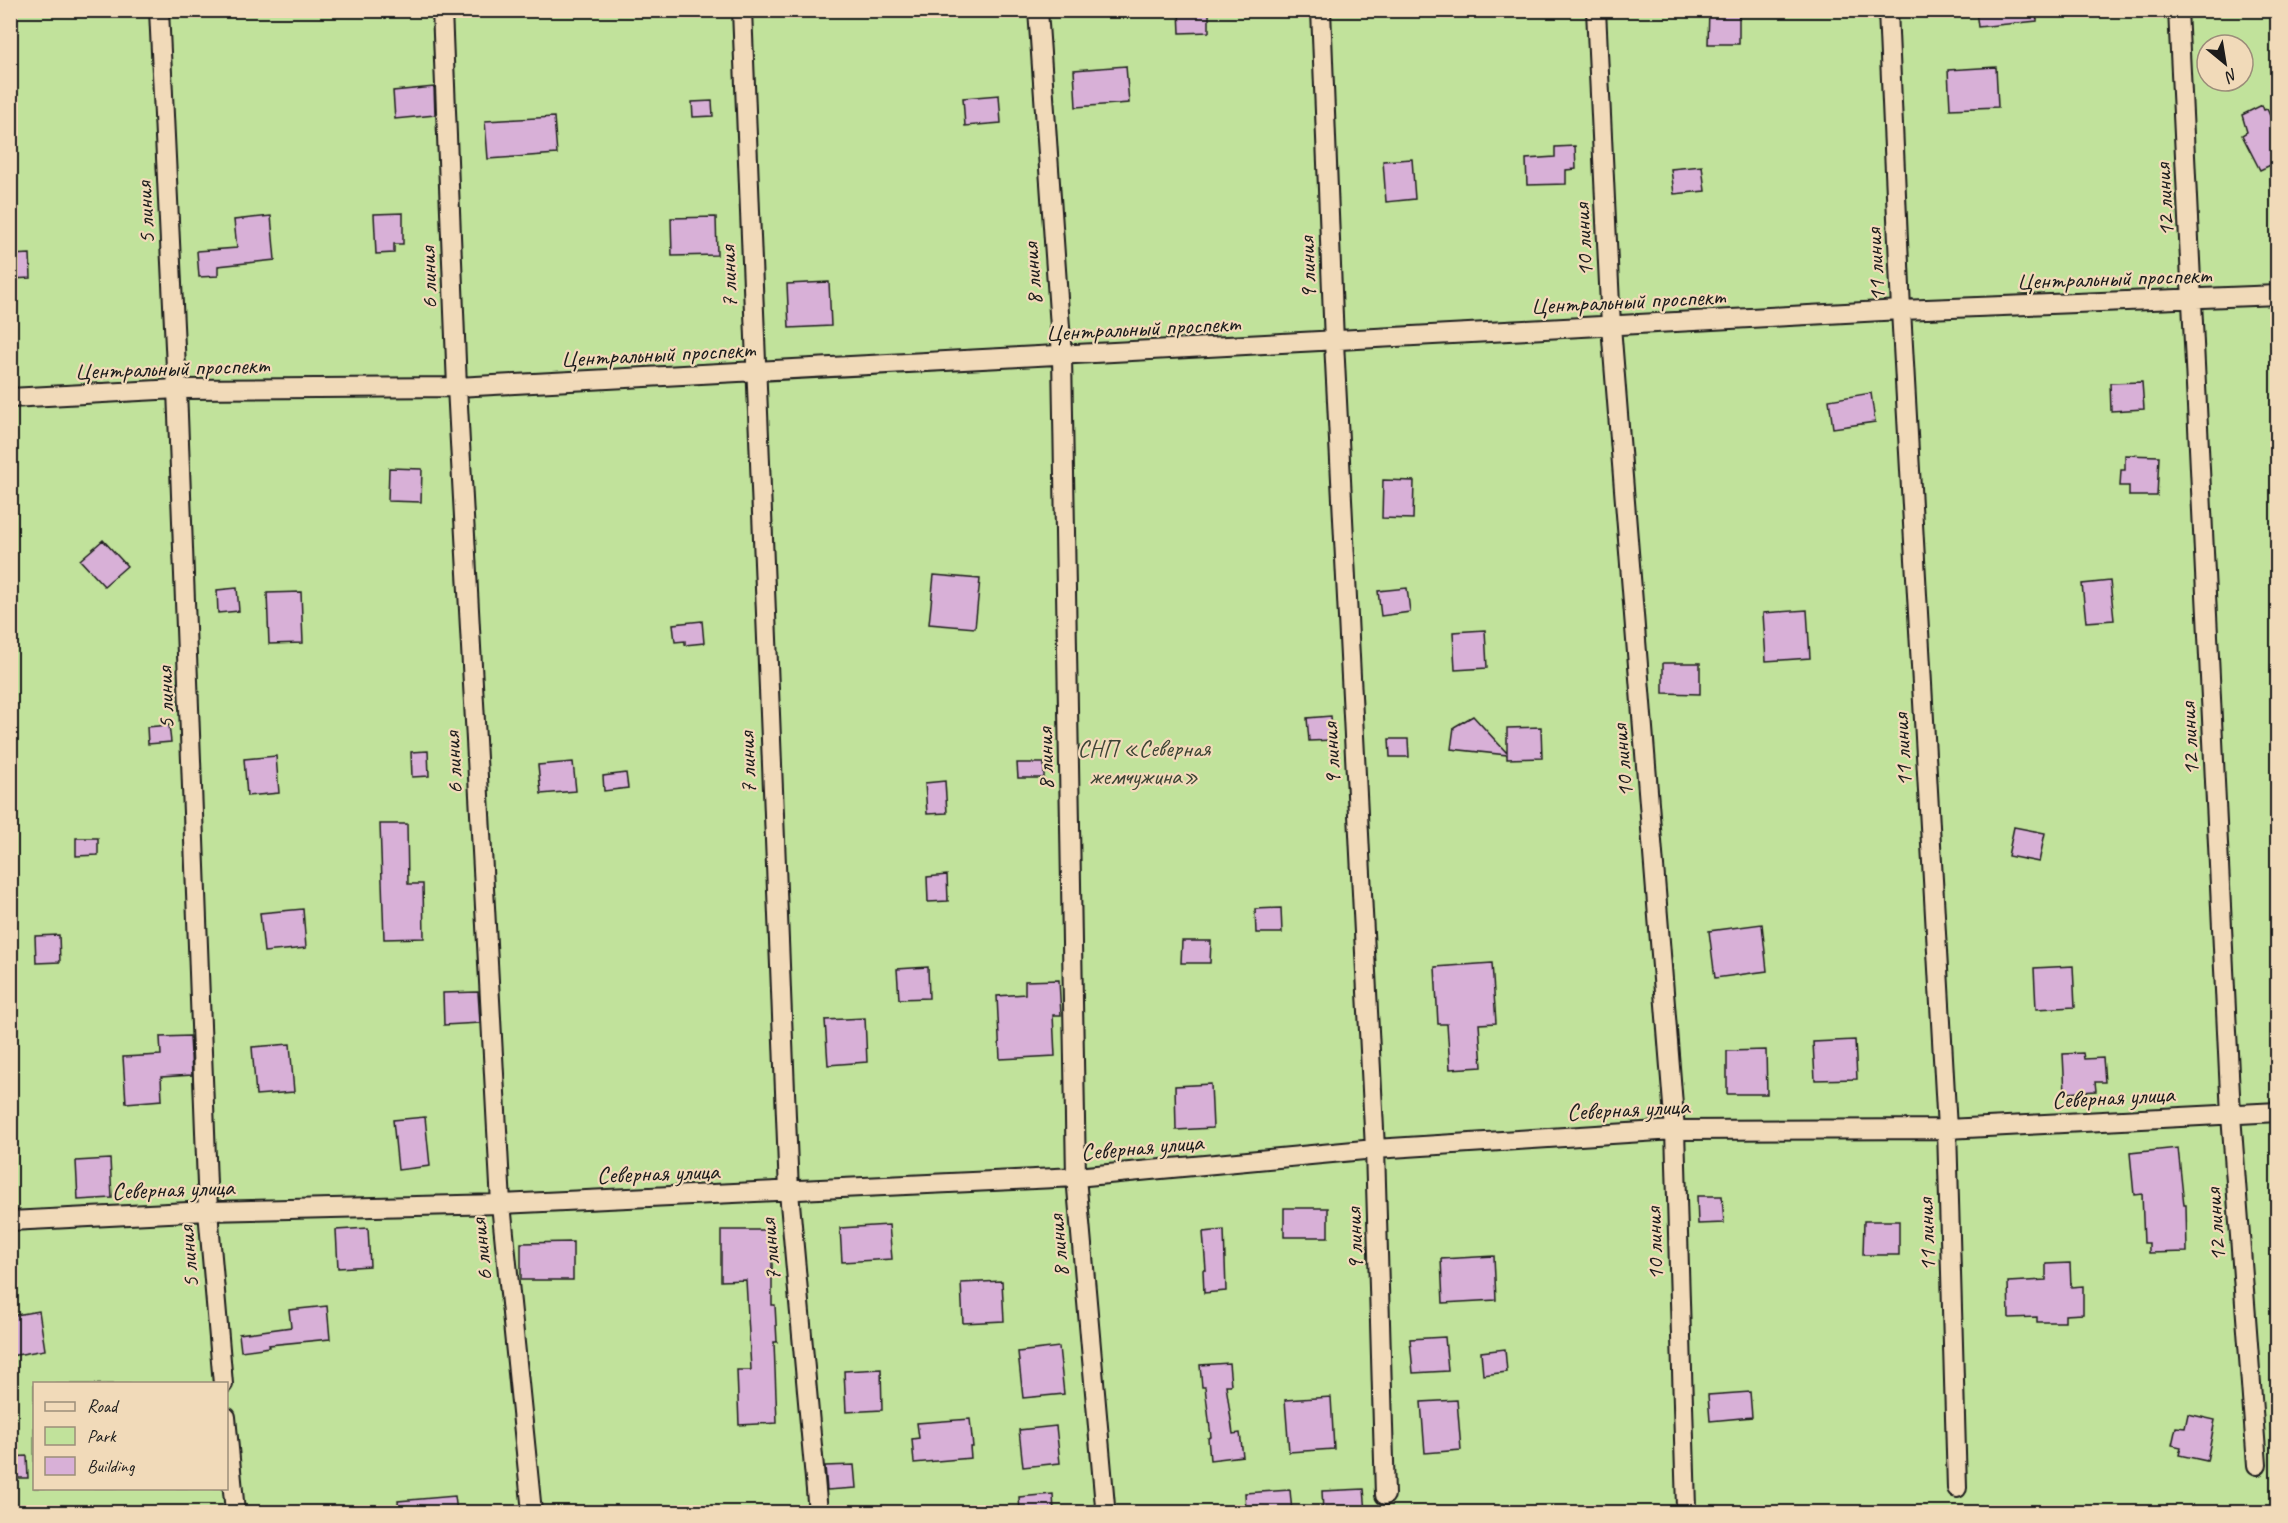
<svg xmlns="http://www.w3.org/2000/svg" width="2288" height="1523" font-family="Caveat,sans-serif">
<rect width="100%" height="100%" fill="#f1dab9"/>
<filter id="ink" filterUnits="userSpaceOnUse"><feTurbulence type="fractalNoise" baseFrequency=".0167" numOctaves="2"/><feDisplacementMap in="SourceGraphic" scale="12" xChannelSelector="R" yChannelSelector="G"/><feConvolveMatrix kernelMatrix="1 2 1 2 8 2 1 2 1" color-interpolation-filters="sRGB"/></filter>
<g filter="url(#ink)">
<path fill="#c1e29b" stroke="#6e7f5c" stroke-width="1.5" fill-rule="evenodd" d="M10 11H2277V1512H11ZM2207 45H2243V81H2207ZM34 1384H226V1488H34Z"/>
<path fill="#d8b0d7" stroke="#1c1c1c" stroke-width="1.5" d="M1179 10H1209V32L1180 33Z
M1709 10H1739V44H1708Z
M1976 10H2037V21L1978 27Z
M1126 66 1129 103 1076 107 1074 70Z
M1996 67 1998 107 1950 109 1948 70Z
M434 87 435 115 395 119 393 91Z
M999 95 1001 123 965 126 963 98Z
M712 101 713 116 693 117 692 102Z
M2262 105 2264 110 2267 109 2272 120 2277 117V162L2260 170 2242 135 2247 132 2242 115Z
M554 117 557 154 488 159 485 121Z
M1575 146 1576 169 1566 170V184L1527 185 1526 159 1555 157V147Z
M1412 159 1415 199 1386 202 1383 161Z
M1702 166 1705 191 1674 194 1671 169Z
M403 213V244H394V253L376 254 374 214Z
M271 216 275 260 218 266V276L199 277 197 251 237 248 234 220Z
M716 217 717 255 672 256 671 218Z
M30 254 31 278 10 279V255Z
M829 282 831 326 789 328 787 284Z
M2142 382 2144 409 2111 411 2110 383Z
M1871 393 1875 422 1833 428 1829 400Z
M2125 455 2159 456 2157 496H2129V486H2120L2121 470H2125Z
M389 468 422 469 421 502 388 501Z
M1383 480 1414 481 1413 519 1382 518Z
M103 540 127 566 104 586 80 560Z
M934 575 980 579 975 628 929 624Z
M2110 581 2114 620 2086 622 2082 584Z
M237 588 239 611 218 613 217 590Z
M1407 588 1410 612 1381 616 1378 591Z
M301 592 303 643 269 644 267 593Z
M1807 610 1810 658 1766 661 1763 613Z
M702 621 704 643 685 645V641L675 642 673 624Z
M1485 630 1487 668 1455 670 1453 632Z
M1663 663H1700V694L1663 693Z
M1331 716 1333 740 1309 741 1307 718Z
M1473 716 1507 753V728L1541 727 1542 758 1507 759V755L1451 749 1454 727Z
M169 725 171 742 148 744 147 727Z
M1389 739H1408L1409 757H1390Z
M428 751 429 776 412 777 411 752Z
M276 756 279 793 247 796 244 759Z
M573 762 576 791 541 794 538 765Z
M1017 763H1044V778H1018Z
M626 773 628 788 604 791 603 776Z
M945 781 947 813 927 814 925 783Z
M380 824H407L408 884H423L424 938 384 939Z
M2014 827 2045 833 2039 862 2008 856Z
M76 838H98V855L76 856Z
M947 875 948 901 928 902 927 877Z
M1281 908 1282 933H1256L1255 909Z
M303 909 306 948 264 952 260 913Z
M1762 924 1767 971 1715 978 1709 931Z
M59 935 60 962 36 963 35 936Z
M1182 941H1211L1210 963H1181Z
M1492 963 1496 1023 1479 1024 1482 1067 1450 1069 1447 1024H1438L1435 967Z
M2073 966 2075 1007 2036 1009 2034 968Z
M928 967 929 998 899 999 897 969Z
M1059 980 1061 1015H1053L1055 1056 1000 1059 997 996 1025 994V981Z
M478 992 480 1023 444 1025 443 993Z
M865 1018 867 1062 828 1065 825 1020Z
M190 1036 192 1075 161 1077 162 1100 126 1103 123 1057 161 1055 160 1037Z
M1855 1040 1857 1079 1815 1080 1813 1042Z
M290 1044 294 1092 256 1095 252 1047Z
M1766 1050 1767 1094H1727V1051Z
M2083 1053 2084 1059 2103 1058 2105 1082H2095L2096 1091 2065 1093 2063 1054Z
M1211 1084 1213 1128 1176 1130 1175 1086Z
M425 1117 430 1166 398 1170 393 1120Z
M2178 1148 2184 1205H2186L2187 1252 2149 1253V1243H2144L2142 1194 2134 1195 2130 1153Z
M110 1159 112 1198 78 1200 76 1161Z
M1697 1196H1722L1724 1223 1698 1224Z
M1284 1208H1328V1237H1284Z
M1864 1221H1899V1255H1863Z
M889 1225 892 1259 842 1262 840 1228Z
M368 1228 370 1266 338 1268 336 1230Z
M721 1230H772V1305H775L777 1342H774L777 1423 739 1425 737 1370H751L746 1280 721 1281Z
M1224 1230 1226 1291 1204 1293 1203 1270H1206L1203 1232Z
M573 1242V1280H521V1243Z
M1494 1256 1496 1300 1443 1303 1441 1259Z
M2070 1263 2071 1287 2083 1286V1314L2065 1315V1322H2037V1317L2009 1318 2008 1282 2046 1280V1264Z
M1002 1281 1004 1321 963 1323 961 1283Z
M327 1306 330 1339 269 1345 270 1347 241 1351 239 1334 291 1327 289 1310Z
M39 1311 45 1350 10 1356V1316Z
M1445 1337 1448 1371 1413 1373 1410 1339Z
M1059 1347 1064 1394 1023 1398 1018 1352Z
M1505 1349 1507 1372 1483 1375 1481 1352Z
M1229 1363 1231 1385H1226L1233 1434 1240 1433 1243 1456 1210 1460 1208 1438 1211 1437 1205 1387H1202L1200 1365Z
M881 1369 882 1410 846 1412 844 1371Z
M1750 1392 1752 1417 1710 1421 1708 1395Z
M1331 1397 1334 1449 1289 1452 1285 1400Z
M1457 1400 1461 1450 1425 1453 1421 1402Z
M2188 1414 2215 1420 2207 1461 2179 1455 2181 1447 2172 1445 2176 1427 2185 1428Z
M970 1419 973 1447H970L971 1458 914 1463 912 1439 919 1438 917 1423Z
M1056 1426 1060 1463 1023 1467 1019 1430Z
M27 1456 28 1478H10V1457Z
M854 1465 856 1488 827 1490 825 1466Z
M1364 1489 1366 1512H1323L1322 1491Z
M1290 1490 1292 1512H1246L1245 1493Z
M1053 1494 1054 1512H1020L1019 1497Z
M455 1496 457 1512H399L398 1501Z"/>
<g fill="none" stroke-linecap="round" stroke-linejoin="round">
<defs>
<path id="street" d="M159 10 177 389 208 1211 223 1384
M442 10 457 387 501 1204 532 1512
M742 10 789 1192 818 1512
M1038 10 1062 356 1076 1177 1105 1506
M1321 10 1334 342 1375 1149 1385 1495
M1596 10 1611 326 1675 1130 1686 1508
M1888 10 1901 310 1947 1129 1957 1488
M2178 10 2231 1115 2257 1465
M10 398 177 389 457 387 1901 310 2278 295
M10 1221 208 1211 501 1204 1076 1177 1375 1149 1675 1130 1947 1129 2278 1112
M226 1417 235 1512"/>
</defs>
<use href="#street" stroke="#1c1c1c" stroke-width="22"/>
<use href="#street" stroke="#f1dab9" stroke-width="18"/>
</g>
</g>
<g text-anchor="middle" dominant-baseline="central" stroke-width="4.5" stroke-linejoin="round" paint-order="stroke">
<g font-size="24" fill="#1c1c1c" stroke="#f1dab9">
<text transform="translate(2164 200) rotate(-93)">12 линия</text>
<text transform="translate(145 213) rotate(-93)">5 линия</text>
<text transform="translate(1583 240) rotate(-93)">10 линия</text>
<text transform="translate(1875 265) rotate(-93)">11 линия</text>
<text transform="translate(1307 268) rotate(-92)">9 линия</text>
<text transform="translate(1032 274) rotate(-94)">8 линия</text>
<text transform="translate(728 277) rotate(-92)">7 линия</text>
<text transform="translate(428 278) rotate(-92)">6 линия</text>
<text transform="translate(2114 278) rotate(-2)">Центральный проспект</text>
<text transform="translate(1628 301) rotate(-3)">Центральный проспект</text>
<text transform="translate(1143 328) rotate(-3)">Центральный проспект</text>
<text transform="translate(658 354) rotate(-3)">Центральный проспект</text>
<text transform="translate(172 368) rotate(-2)">Центральный проспект</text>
<text transform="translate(165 698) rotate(-92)">5 линия</text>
<text transform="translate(2189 739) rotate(-93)">12 линия</text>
<text transform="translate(1902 750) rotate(-93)">11 линия</text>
<text transform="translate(1331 754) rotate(-93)">9 линия</text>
<text transform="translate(1045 759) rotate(-91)">8 линия</text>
<text transform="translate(1622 761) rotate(-95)">10 линия</text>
<text transform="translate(453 763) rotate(-93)">6 линия</text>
<text transform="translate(747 763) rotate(-92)">7 линия</text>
<text transform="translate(2113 1097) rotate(-3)">Северная улица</text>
<text transform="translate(1628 1109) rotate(-3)">Северная улица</text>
<text transform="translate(1142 1147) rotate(-5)">Северная улица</text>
<text transform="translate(658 1173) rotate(-2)">Северная улица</text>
<text transform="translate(173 1189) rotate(-2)">Северная улица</text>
<text transform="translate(2215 1225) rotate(-94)">12 линия</text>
<text transform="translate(1926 1235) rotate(-92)">11 линия</text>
<text transform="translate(1354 1239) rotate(-92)">9 линия</text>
<text transform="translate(1654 1244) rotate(-92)">10 линия</text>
<text transform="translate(1058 1246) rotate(-95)">8 линия</text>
<text transform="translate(481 1250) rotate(-96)">6 линия</text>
<text transform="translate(770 1250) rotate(-95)">7 линия</text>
<text transform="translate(188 1257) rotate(-95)">5 линия</text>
</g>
<g font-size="24" fill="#3d4435" stroke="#f1dab9">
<text x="1144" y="748">СНП «Северная<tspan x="1144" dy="28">жемчужина»</tspan></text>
</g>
</g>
<rect width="2288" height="1523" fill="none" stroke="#f1dab9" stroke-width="36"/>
<rect x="18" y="18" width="2252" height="1487" fill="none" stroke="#1c1c1c" stroke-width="2" filter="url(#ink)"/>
<rect x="33" y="1382" width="195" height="108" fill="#f1dab9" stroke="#9c8e7a" stroke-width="1.5"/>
<rect x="45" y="1402" width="30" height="9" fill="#f1dab9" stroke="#9c8e7a" stroke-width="1.5"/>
<text x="87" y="1412" font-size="18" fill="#1c1c1c">Road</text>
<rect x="45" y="1427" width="30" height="18" fill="#c1e29b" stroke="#9c8e7a" stroke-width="1.5"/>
<text x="87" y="1442" font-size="18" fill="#1c1c1c">Park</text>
<rect x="45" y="1457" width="30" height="18" fill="#d8b0d7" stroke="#9c8e7a" stroke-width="1.5"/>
<text x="87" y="1472" font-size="18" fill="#1c1c1c">Building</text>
<g transform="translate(2225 63) rotate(150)"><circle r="28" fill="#f1dab9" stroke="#9c8e7a" stroke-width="1.5"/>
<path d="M0-4.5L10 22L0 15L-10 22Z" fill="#1c1c1c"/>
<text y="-9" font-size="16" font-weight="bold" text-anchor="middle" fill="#1c1c1c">N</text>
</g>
</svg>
